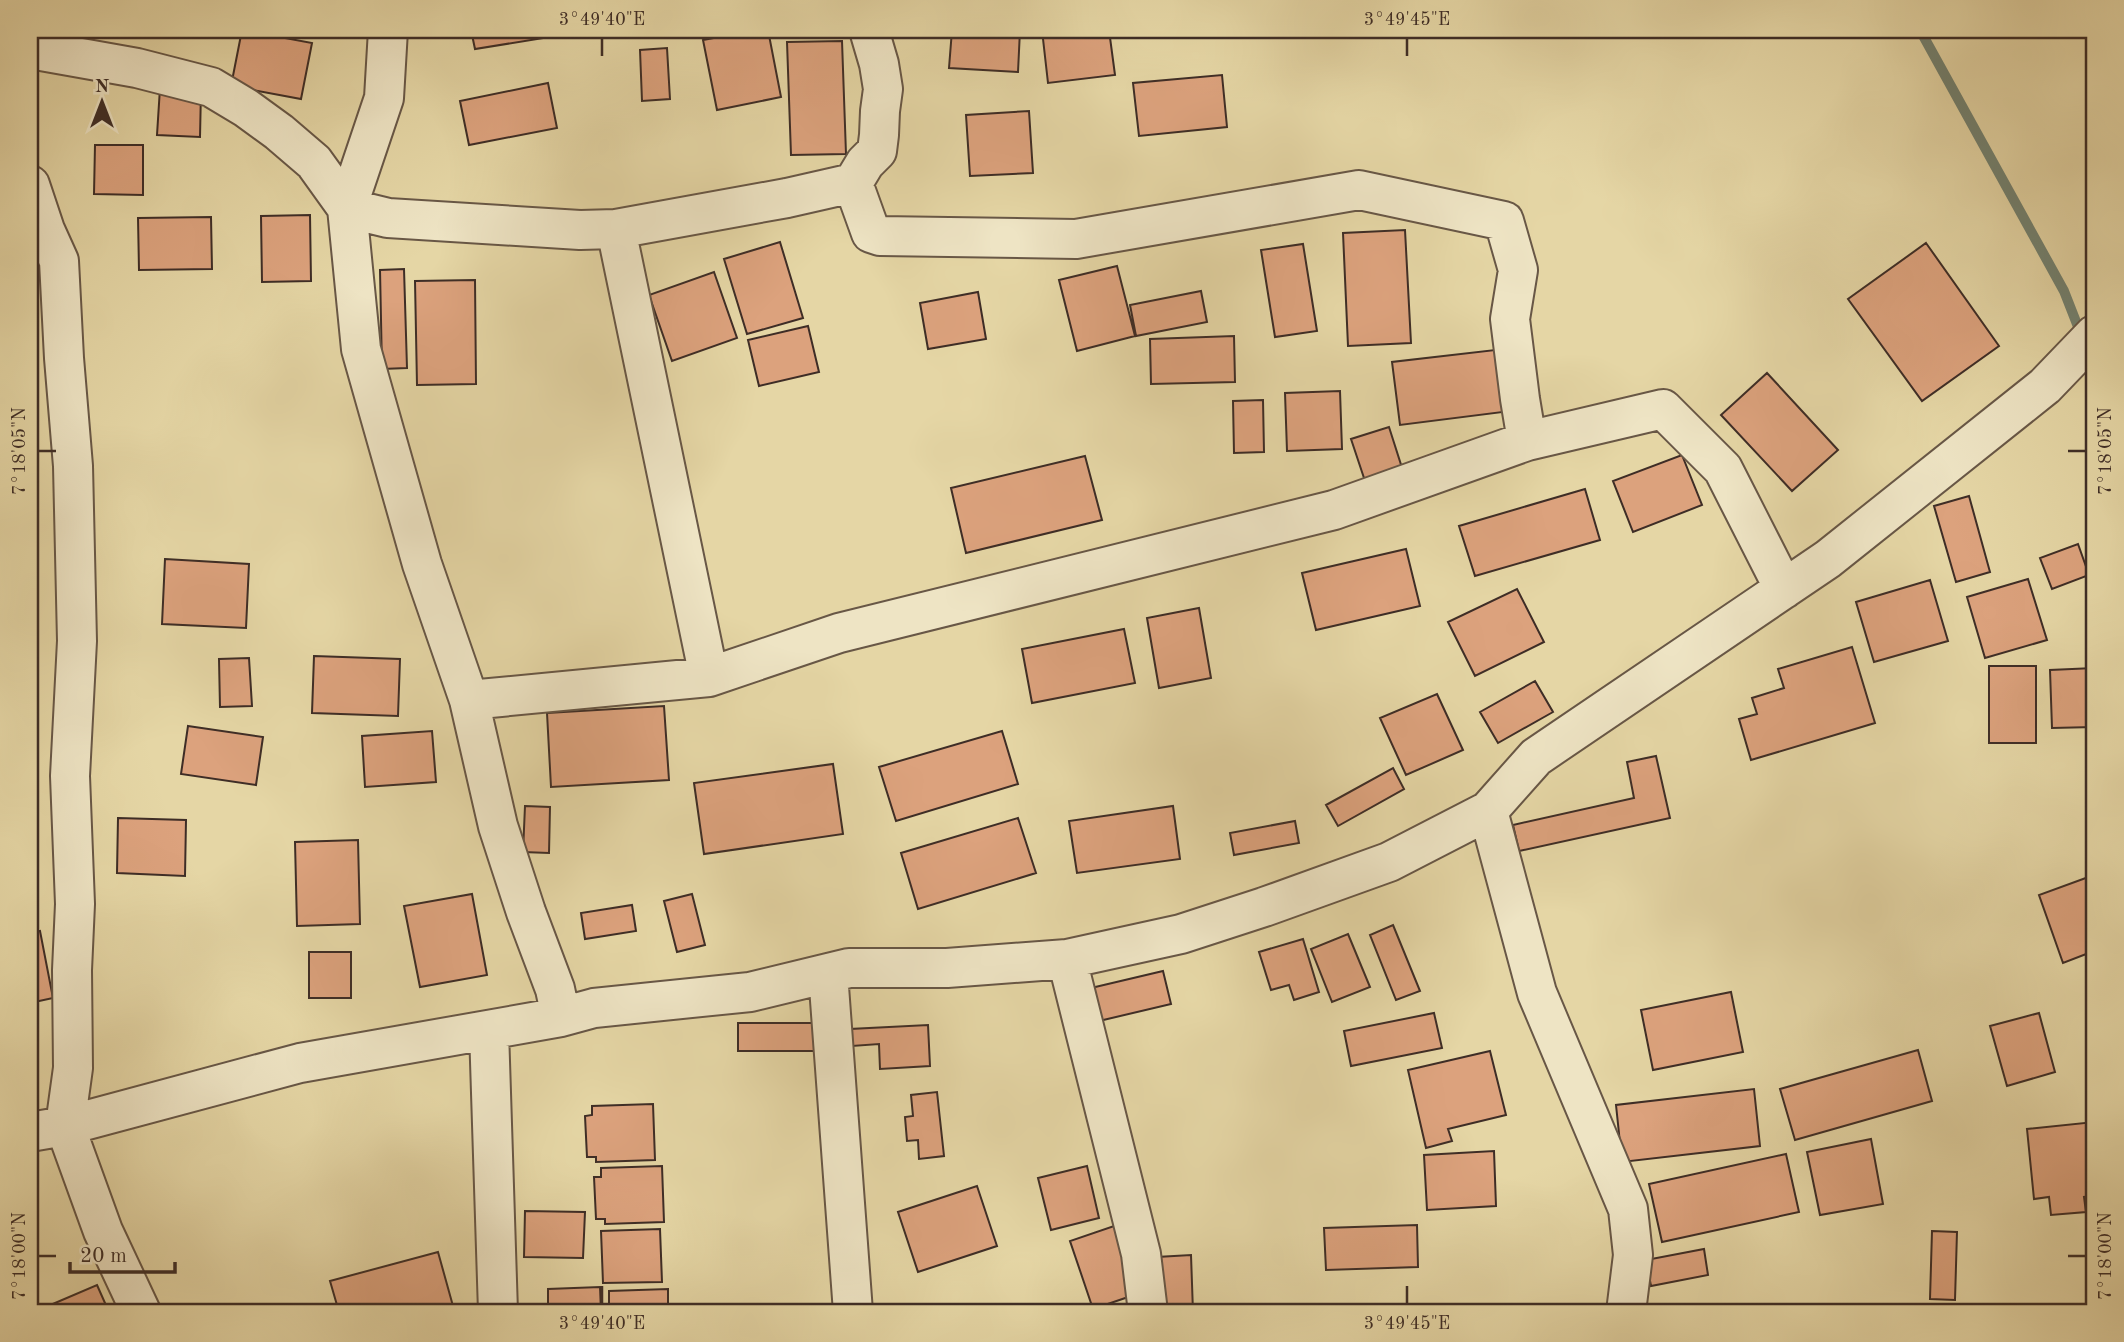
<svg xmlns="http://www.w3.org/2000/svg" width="2124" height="1342" font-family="'Old Standard TT',serif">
<rect width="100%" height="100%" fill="#e5d6a5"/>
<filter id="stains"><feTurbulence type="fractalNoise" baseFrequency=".00286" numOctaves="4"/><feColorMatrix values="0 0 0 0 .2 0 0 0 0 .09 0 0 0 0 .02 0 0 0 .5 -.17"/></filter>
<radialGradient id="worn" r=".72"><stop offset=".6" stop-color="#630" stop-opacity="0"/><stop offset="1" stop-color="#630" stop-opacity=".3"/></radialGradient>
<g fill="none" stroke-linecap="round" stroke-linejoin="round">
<path stroke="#738271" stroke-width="10" d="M1920 30 2064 291 2082 337"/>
</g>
<path fill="#dca27d" stroke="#3e2d26" stroke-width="2" d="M242 30 312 43 301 99 231 86Z
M471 30H555L556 36 475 49Z
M757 30H768L781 97 717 110 703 40Z
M952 30H1020L1018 72 949 68Z
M1042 30H1109L1115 75 1048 83Z
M842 41 846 154 791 155 787 42Z
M667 48 670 99 642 101 640 50Z
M1222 75 1227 127 1139 136 1133 83Z
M548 83 557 128 469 145 460 101Z
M160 88 201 90 200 137 157 135Z
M1029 111 1033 173 970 176 966 115Z
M95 145H143V195L94 194Z
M310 215 311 281 262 282 261 216Z
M211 217 212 269 139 270 138 218Z
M1405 230 1411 343 1348 346 1343 233Z
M780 242 803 318 747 334 724 259Z
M1926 243 1999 346 1922 401 1848 299Z
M1303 244 1317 331 1275 337 1261 250Z
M1117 266 1135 336 1077 351 1059 280Z
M404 269 407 368 382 369 380 270Z
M714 272 737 338 672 361 649 295Z
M475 280 476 384 417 385 415 281Z
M1201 291 1207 322 1136 336 1130 305Z
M978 292 986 339 928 349 920 303Z
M808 326 819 372 759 386 748 340Z
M1234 336 1235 382 1151 384 1150 339Z
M1495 350 1503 412 1400 425 1392 362Z
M1767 373 1838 450 1792 491 1721 415Z
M1340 391 1342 449 1287 451 1285 393Z
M1263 400 1264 452 1234 453 1233 401Z
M1389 427 1403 471 1366 484 1351 439Z
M1682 455 1702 505 1633 532 1613 481Z
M1085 456 1102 520 966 553 951 488Z
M1585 489 1600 540 1475 576 1459 526Z
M1969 496 1990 572 1956 582 1934 506Z
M2078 544 2089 575 2052 589 2040 558Z
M1406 549 1420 606 1316 630 1302 573Z
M165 559 249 564 246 628 162 624Z
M2028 579 2047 640 1985 658 1967 597Z
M1930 580 1948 641 1874 662 1856 602Z
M1517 589 1544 642 1475 676 1448 622Z
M1199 608 1211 678 1159 688 1147 618Z
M1124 629 1135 683 1032 703 1022 649Z
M1852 647 1875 723 1751 760 1739 719 1757 714 1752 698 1784 688 1778 669Z
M314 656 400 659 398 716 312 713Z
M249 658 252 706 220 707 219 659Z
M1989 666H2036V743H1989Z
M2094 668V727L2052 728 2050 670Z
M1535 681 1553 712 1498 743 1480 712Z
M1437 694 1463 750 1406 775 1380 718Z
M664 706 669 780 551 787 547 713Z
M188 726 263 737 256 785 181 774Z
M432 731 436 782 365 787 362 736Z
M1002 731 1018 784 896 821 879 767Z
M1656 756 1670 818 1519 851 1513 825 1634 798 1627 762Z
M833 764 843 834 704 854 694 783Z
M1393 768 1404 789 1338 826 1326 805Z
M525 806 550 807 549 853 523 852Z
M1173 806 1180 859 1077 873 1069 821Z
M118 818 186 820 185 876 117 873Z
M1018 818 1036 873 918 909 901 853Z
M1295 821 1299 843 1234 855 1230 833Z
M358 840 360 924 297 926 295 842Z
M2094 875V951L2063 963 2039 895Z
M472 894 487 975 420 987 404 906Z
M692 894 705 945 677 952 664 901Z
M632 905 636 931 585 939 581 913Z
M1393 925 1420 991 1396 1000 1370 935Z
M40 931 53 998 30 1003V933Z
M1348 934 1370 987 1332 1002 1311 949Z
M1303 939 1319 992 1294 1000 1289 985 1271 990 1259 952Z
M309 952H351V998H309Z
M1163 971 1171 1004 1099 1021 1091 988Z
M1731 992 1743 1052 1653 1070 1641 1010Z
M1434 1013 1442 1048 1351 1066 1344 1031Z
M2039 1013 2055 1072 2007 1086 1990 1026Z
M738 1023H821V1051H738Z
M928 1025 930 1066 880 1069 879 1044 852 1046 850 1029Z
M1918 1050 1932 1101 1795 1140 1780 1089Z
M1490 1051 1506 1115 1448 1129 1452 1141 1426 1148 1408 1070Z
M1754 1089 1760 1146 1622 1162 1616 1105Z
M937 1092 944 1156 919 1159 918 1140 907 1141 905 1117 913 1116 911 1095Z
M653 1104 655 1160 596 1162V1157H587L585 1116 592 1115V1106Z
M2094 1122V1196L2084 1197 2086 1212 2051 1215 2049 1197 2034 1199 2027 1129Z
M1871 1139 1883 1204 1820 1215 1807 1152Z
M1494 1151 1496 1206 1427 1210 1424 1155Z
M1786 1154 1799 1212 1662 1242 1649 1184Z
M662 1166 664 1222 605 1224V1219H596L594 1177H601V1168Z
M1087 1166 1099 1218 1051 1230 1038 1178Z
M977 1186 997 1246 918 1272 898 1212Z
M525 1211 585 1212 583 1258 524 1257Z
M1117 1225 1140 1293 1093 1309 1070 1241Z
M1417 1225 1418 1267 1326 1270 1324 1228Z
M660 1229 662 1282 603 1283 601 1231Z
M1932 1231 1957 1232 1955 1300 1930 1299Z
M1704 1249 1708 1275 1651 1286 1646 1260Z
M438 1252 453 1306 432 1312H339L330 1281Z
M1191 1255 1193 1312H1159L1157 1257Z
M97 1285 109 1312H34Z
M600 1287 601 1312H548V1289Z
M668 1289V1312H609V1291Z"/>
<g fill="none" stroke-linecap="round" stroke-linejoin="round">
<defs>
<path id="minor" d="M388 30 384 98 347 208 361 349 422 564 469 700 498 826 526 912 555 989 561 1017
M30 49 137 68 211 87 246 108 279 132 314 162 347 208 388 218 580 230 616 229 787 198 853 183 865 163 877 151 879 135 880 111 883 89 879 64 869 30
M853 183 871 233 880 236 1076 239 1359 190 1504 221 1518 270 1510 319 1520 399 1527 441
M30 185 45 230 59 261 64 358 73 466 77 641 70 776 75 904 72 970 73 1068 65 1126 103 1231 141 1312
M616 229 709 677
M469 700 709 677 839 633 1334 510 1527 441 1663 409 1723 469 1784 589
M1488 811 1537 993 1628 1209 1633 1255 1626 1312
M1067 959 1141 1254 1148 1312
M828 973 853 1312
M489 1030 498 1312
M30 1132 65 1126 300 1063 561 1017 594 1008 750 992 849 968H947L1067 959 1181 934 1264 907 1389 862 1488 811 1536 757 1828 559 2045 386 2094 335"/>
</defs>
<use href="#minor" stroke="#685746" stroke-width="42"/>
<use href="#minor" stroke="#eee4c4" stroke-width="38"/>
</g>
<path fill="none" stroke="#3e2d26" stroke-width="2.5" d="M602 38V56M1407 38V56M38 451H56M2068 451H2086M38 1256H56M2068 1256H2086M602 1286V1304M1407 1286V1304"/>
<rect width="2124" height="1342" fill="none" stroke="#e5d6a5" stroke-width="77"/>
<g transform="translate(102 102)" stroke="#eee4c4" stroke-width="5" paint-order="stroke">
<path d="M0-5L12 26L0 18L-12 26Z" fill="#3e2d26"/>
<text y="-10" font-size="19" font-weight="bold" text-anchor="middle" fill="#3e2d26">N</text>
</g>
<path d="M70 1262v10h105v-10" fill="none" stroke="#3e2d26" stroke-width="3.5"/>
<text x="80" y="1262" font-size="21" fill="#3e2d26" stroke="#eee4c4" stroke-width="5" paint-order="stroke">20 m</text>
<rect x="38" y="38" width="2048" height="1266" fill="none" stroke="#3e2d26" stroke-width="2.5"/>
<g font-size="18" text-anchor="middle" fill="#3e2d26">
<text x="602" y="25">3°49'40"E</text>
<text x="1407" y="25">3°49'45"E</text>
<text transform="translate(19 451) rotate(-90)" y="6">7°18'05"N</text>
<text transform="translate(2105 451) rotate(-90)" y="6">7°18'05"N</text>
<text transform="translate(19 1256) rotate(-90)" y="6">7°18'00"N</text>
<text transform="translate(2105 1256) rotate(-90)" y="6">7°18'00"N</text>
<text x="602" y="1329">3°49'40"E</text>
<text x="1407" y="1329">3°49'45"E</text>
</g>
<rect width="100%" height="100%" filter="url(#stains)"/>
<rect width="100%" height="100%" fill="url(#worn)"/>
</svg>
